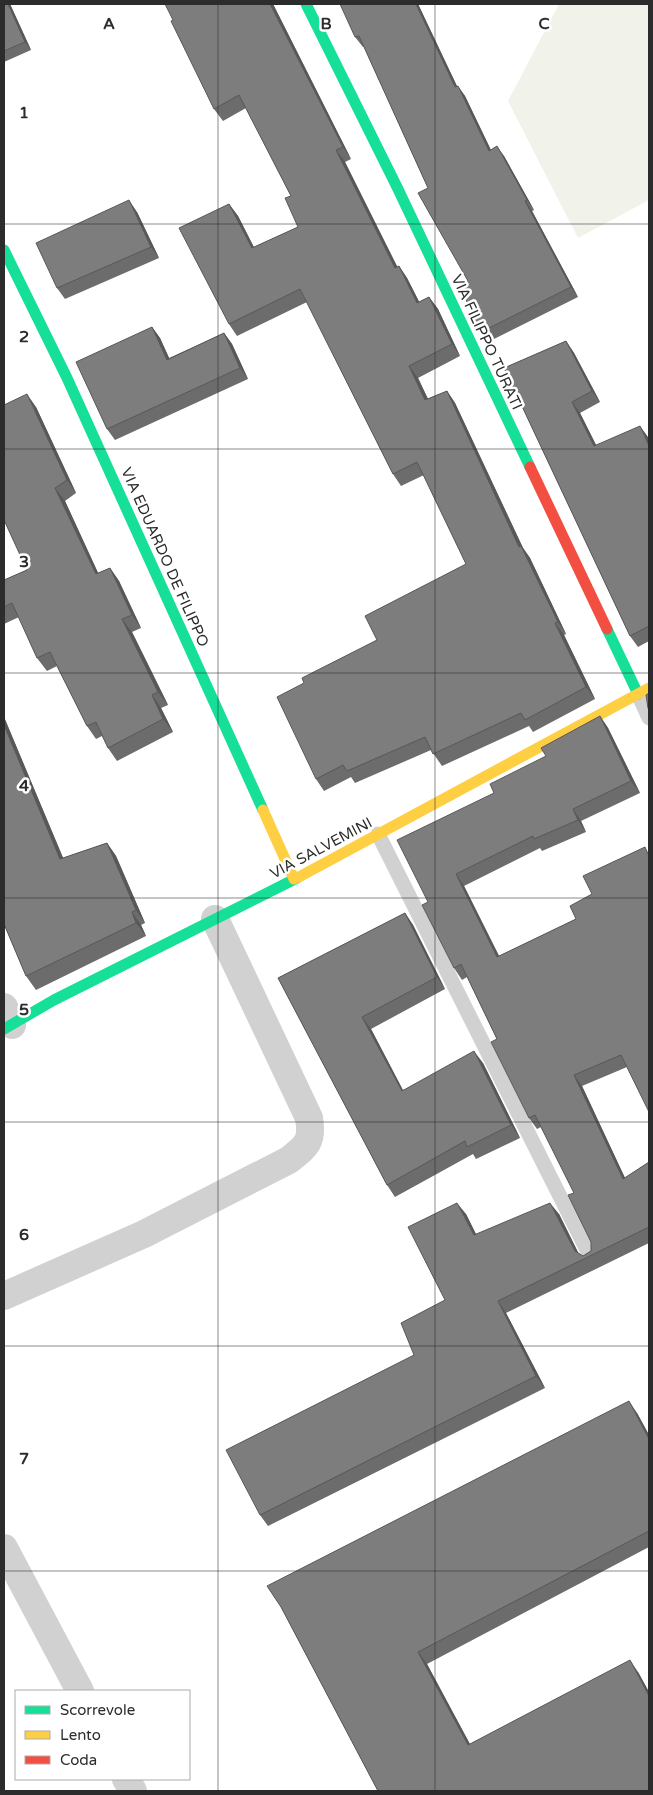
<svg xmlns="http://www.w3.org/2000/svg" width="653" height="1795" font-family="'Varela Round',sans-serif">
<rect width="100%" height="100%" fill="#fff"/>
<path fill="#f1f3ea" d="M559 4H649V200L578 238 508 101Z"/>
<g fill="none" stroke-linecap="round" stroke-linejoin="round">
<path stroke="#d1d1d1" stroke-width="15" d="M638 694 649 718
M378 834 591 1258"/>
<path stroke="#d1d1d1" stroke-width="28" d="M4 1007 12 1025
M4 1296 144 1234 289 1160C307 1146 313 1141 309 1118L215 919
M4 1548 80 1691
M126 1779 133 1791"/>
<path stroke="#16e098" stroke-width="11" d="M306 4 397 187 530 467
M4 250 67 378 263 810
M607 629 638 694
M4 1029 54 1000 297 878"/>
<path stroke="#ffcf43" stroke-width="11" d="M263 810 294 879
M297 878 649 688"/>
<path stroke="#f24e42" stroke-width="11" d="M530 467 607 629"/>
</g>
<path fill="#6c6c6c" d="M4 4H10L31 50 4 62Z
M273 4 351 159 345 162 397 267 399 266 407 278 419 302 429 297 438 309 460 356 418 378 428 399 447 391 455 403 523 548 530 558 566 634 564 635 595 699 533 732 529 726 442 766 431 750 355 783 351 777 324 791 316 779 304 683 377 640 466 564 424 475 401 486 393 474 307 302 237 336 229 324V204L238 216 254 247 298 227 291 196 246 108 223 121 214 109 173 20Z
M418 4 457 86 465 96 491 150 504 156 534 210 532 211 578 297 488 342 481 332 468 281 428 188 364 47H363L355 37Z
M137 212 159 258 65 299 57 288Z
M152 327 160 338 169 358 224 333 232 344 248 379 115 440 107 429Z
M566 341 574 353 600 402 580 413 596 445 648 437 649 440V641L638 647 630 636 504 368Z
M36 407 76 493 65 501 98 573 110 568 119 581 141 628 132 632 168 705 161 708 173 732 117 761 108 748 102 736 96 739 87 726 57 666 47 671 37 658 19 617 4 624V580L27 570Z
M600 716 608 728 640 793 581 821 586 832 542 851 540 848 464 886 499 956 576 919 592 894 645 847 627 1067 582 1086 625 1178 649 1162V1243L506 1313 545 1388 268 1526 260 1515 414 1355 445 1300 466 1214 476 1234 559 1214 578 1253 583 1256 591 1251V1242L574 1193 541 1127 537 1129 529 1118 497 1039 467 977 462 980 454 968 428 902 494 793 546 756Z
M4 717 63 858 107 843 116 856 145 923 141 925 146 936 36 990 26 976 4 924Z
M405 913 413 925 445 989 371 1029 403 1090 483 1063 520 1138 476 1159 473 1154 395 1197 387 1185 278 978Z
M637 1413 649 1435V1547L427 1664 470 1745 638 1672 649 1692V1791H378L281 1607Z"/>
<path fill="#585858" d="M8 4H10L31 50 25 42Z
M270 4H273L351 159 343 147Z
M416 4H418L462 97 455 87Z
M458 86 465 96 496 161 489 151Z
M497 146 504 156 534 210 527 200Z
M336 150 345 162 404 280 395 268Z
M129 200 137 212 159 258 151 247Z
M525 201 532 211 578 297 571 287Z
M229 204 238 216 260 260 252 248Z
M399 266 407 278 426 315 417 303Z
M429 297 438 309 460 356 452 344Z
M152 327 160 338 175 371 167 360Z
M224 333 232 344 248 379 240 368Z
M566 341 574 353 600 402 592 391Z
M409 366 418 378 434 412 425 400Z
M447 391 455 403 523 548 530 558 566 634 558 622 519 547Z
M27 394 36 407 76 493 67 480Z
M572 402 580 413 602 457 594 446Z
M640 426 648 437 649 440V446Z
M55 488 65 501 105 588 96 574Z
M110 568 119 581 141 628 132 615Z
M122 619 132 632 168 705 158 692Z
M555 623 564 635 595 699 586 687Z
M152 695 161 708 173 732 163 719Z
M600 716 608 728 640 793 631 781Z
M4 717 69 872 60 859 4 725Z
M573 809 581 821 586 832 578 820Z
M107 843 116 856 145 923 136 910Z
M456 874 464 886 505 968 497 957Z
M132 912 141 925 146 936 136 923Z
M405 913 413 925 445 989 437 977Z
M362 1017 371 1029 410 1104 402 1091Z
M474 1051 483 1063 520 1138 511 1125Z
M574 1075 582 1086 631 1191 623 1179Z
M457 1203 466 1214 482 1247 474 1235Z
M550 1203 559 1214 582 1260 575 1251Z
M498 1301 506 1313 545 1388 536 1376Z
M629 1401 637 1413 649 1435V1439Z
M418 1652 427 1664 477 1757 468 1745Z
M630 1660 638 1672 649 1692V1696Z"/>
<path fill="#7d7d7d" stroke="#585858" d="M4 4H8L25 42 4 51Z
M165 4H270L343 147 336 150 395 268 399 266 417 303 429 297 452 344 409 366 425 400 447 391 519 547 521 546 558 622 555 623 586 687 525 720 521 713 433 754 425 737 347 771 343 765 316 779 277 697 304 683 302 678 377 640 365 616 466 564 417 462 393 474 300 289 229 324 179 228 229 204 252 248 298 227 285 198 291 196 239 95 214 109 171 21 173 20Z
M340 4H416L455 87 458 86 489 151 497 146 527 200 525 201 571 287 481 332 459 285 468 281 418 193 428 188 359 36 355 37Z
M129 200 151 247 57 288 36 243Z
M152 327 167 360 224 333 240 368 107 429 76 362Z
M566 341 592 391 572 402 594 446 640 426 649 446V626L630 636 504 368Z
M27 394 67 480 55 488 96 574 110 568 132 615 122 619 158 692 152 695 163 719 108 748 96 722 87 726 50 652 37 658 12 603 4 607V580L27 570 4 520V405Z
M649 693V710L648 708 646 695Z
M600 716 631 781 573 809 578 820 534 839 533 836 456 874 497 957 576 919 570 906 592 894 583 876 645 847 649 856V1112L621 1055 574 1075 623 1179 649 1162V1227L498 1301 536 1376 260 1515 226 1450 414 1355 401 1323 445 1300 408 1227 457 1203 474 1235 550 1203 575 1251 583 1256 591 1251V1242L568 1195 574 1193 535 1115 529 1118 491 1042 497 1039 461 964 454 968 422 905 428 902 397 840 494 793 490 784 546 756 541 748Z
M4 725 60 859 107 843 136 910 132 912 136 923 26 976 4 924Z
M405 913 437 977 362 1017 402 1091 474 1051 511 1125 467 1147 465 1141 387 1185 278 978Z
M629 1401 649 1439V1531L418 1652 468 1745 630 1660 649 1696V1791H378L281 1607 267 1586Z"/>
<path fill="none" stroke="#2c2c2c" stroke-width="1" stroke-opacity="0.55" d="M218 4V1791M435 4V1791M4 224H649M4 449H649M4 673H649M4 898H649M4 1122H649M4 1346H649M4 1571H649"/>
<g text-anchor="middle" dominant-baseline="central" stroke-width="5" stroke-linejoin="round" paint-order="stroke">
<g font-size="15" fill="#2c2c2c" stroke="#fff">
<text transform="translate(487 342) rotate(65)">VIA FILIPPO TURATI</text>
<text transform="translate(165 557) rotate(66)">VIA EDUARDO DE FILIPPO</text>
<text transform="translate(321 848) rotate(-28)">VIA SALVEMINI</text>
</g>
</g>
<g font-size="16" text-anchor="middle" font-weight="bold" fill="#2c2c2c" stroke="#fff" stroke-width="5" stroke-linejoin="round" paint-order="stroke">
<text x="109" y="29">A</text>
<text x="326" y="29">B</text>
<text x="544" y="29">C</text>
<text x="24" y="118">1</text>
<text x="24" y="342">2</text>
<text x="24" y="567">3</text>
<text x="24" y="791">4</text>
<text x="24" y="1015">5</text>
<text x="24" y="1240">6</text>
<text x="24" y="1464">7</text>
</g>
<rect width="653" height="1795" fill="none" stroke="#2c2c2c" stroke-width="10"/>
<rect x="15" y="1690" width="175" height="90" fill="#ffffff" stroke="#ababab"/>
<rect x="25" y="1706" width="25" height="8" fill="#16e098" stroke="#ababab"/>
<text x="60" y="1715" font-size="15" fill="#2c2c2c">Scorrevole</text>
<rect x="25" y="1731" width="25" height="8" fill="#ffcf43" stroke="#ababab"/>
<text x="60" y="1740" font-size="15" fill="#2c2c2c">Lento</text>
<rect x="25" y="1756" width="25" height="8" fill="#f24e42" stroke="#ababab"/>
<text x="60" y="1765" font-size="15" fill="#2c2c2c">Coda</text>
</svg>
